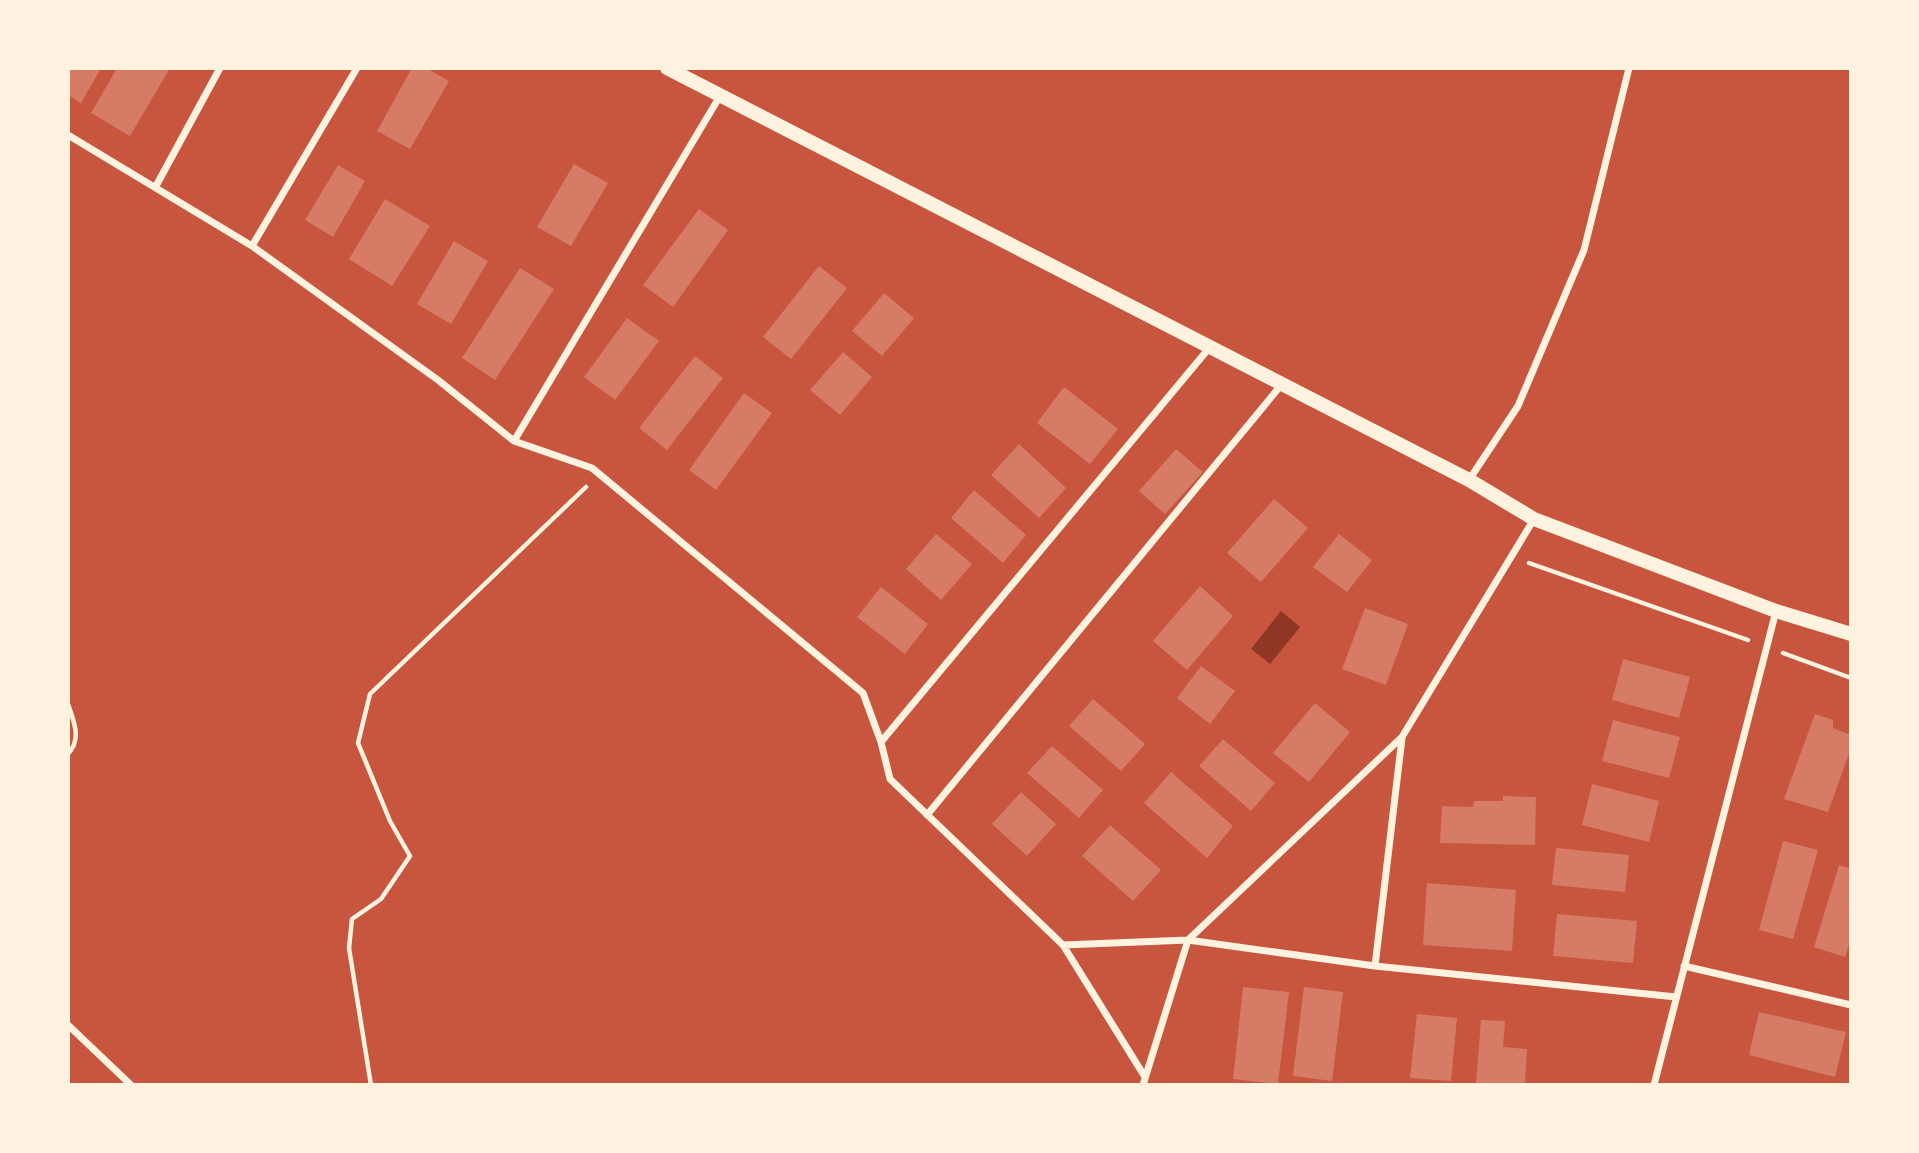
<svg xmlns="http://www.w3.org/2000/svg" width="1919" height="1153" font-family="'Playfair Display',serif">
<rect width="100%" height="100%" fill="#c8553d"/>
<path fill="#8f3625" d="M1281 611 1300 627 1270 664 1251 649Z"/>
<path fill="#d67c66" d="M68 68H101L81 103 68 95Z
M117 68H170L130 136 91 113Z
M412 68H426L449 81 410 149 377 131Z
M574 164 608 183 571 246 537 227Z
M338 165 365 181 333 237 305 220Z
M385 199 430 226 392 286 349 259Z
M699 209 728 230 673 307 643 285Z
M454 241 488 261 451 324 417 304Z
M819 266 847 288 791 359 763 337Z
M520 268 554 289 495 380 462 358Z
M884 293 914 318 882 356 852 331Z
M627 318 659 341 615 400 584 377Z
M843 352 872 377 840 415 810 390Z
M695 356 723 378 667 450 639 428Z
M1064 387 1118 429 1090 464 1037 423Z
M744 393 772 413 716 490 689 470Z
M1019 444 1066 488 1039 518 991 475Z
M1176 449 1203 472 1165 514 1139 491Z
M974 490 1026 535 1003 563 951 518Z
M1274 499 1308 528 1261 582 1227 553Z
M936 534 972 564 941 600 906 569Z
M1339 534 1372 560 1347 592 1313 567Z
M1200 586 1233 616 1187 670 1153 641Z
M881 587 928 624 905 654 857 617Z
M1365 608 1408 624 1386 685 1342 669Z
M1623 659 1690 677 1679 718 1612 700Z
M1201 666 1235 691 1210 724 1177 698Z
M1093 699 1145 744 1121 771 1069 726Z
M1315 703 1350 732 1309 782 1273 753Z
M1815 714 1833 720V728L1851 735V748L1828 812 1784 799Z
M1613 720 1680 737 1669 778 1602 761Z
M1223 739 1275 783 1251 811 1199 766Z
M1052 746 1103 790 1079 818 1027 773Z
M1171 772 1233 826 1207 858 1144 803Z
M1592 784 1659 801 1649 842 1582 825Z
M1021 792 1056 824 1027 856 992 824Z
M1503 796 1536 797 1535 845 1440 843 1442 806 1473 807 1474 801H1503Z
M1110 825 1161 870 1133 901 1082 856Z
M1783 841 1818 850 1793 939 1759 930Z
M1556 848 1629 855 1625 892 1552 885Z
M1839 865 1851 869V938L1845 957 1814 947Z
M1427 883 1516 890 1512 951 1423 945Z
M1557 914 1637 921 1633 963 1553 956Z
M1243 987 1289 992 1278 1084 1233 1079Z
M1304 987 1343 992 1332 1081 1293 1076Z
M1759 1012 1846 1032 1835 1077 1749 1055Z
M1417 1014 1457 1018 1451 1081 1410 1078Z
M1481 1020 1505 1021 1503 1047 1527 1049 1525 1085 1476 1084Z"/>
<g fill="none" stroke-linecap="round" stroke-linejoin="round">
<path stroke="#fff3e0" stroke-width="4.5" d="M1529 563 1748 640
M1783 653 1851 678
M68 704C74 722 82 739 68 754
M371 1085 349 948 352 919 381 899 410 856 390 821 358 743 370 694 586 487"/>
<path stroke="#fff3e0" stroke-width="7" d="M68 135 252 246 438 380 514 441 592 468 863 693 881 742 890 779 1063 945 1145 1077
M156 186 220 68
M252 246 357 68
M514 441 720 96
M1469 480 1518 406 1584 250 1629 68
M881 742 1210 347
M927 815 1282 384
M1063 945 1188 940 1375 966 1676 997
M1375 966 1402 738
M1684 966 1851 1005
M68 1025 131 1085
M1143 1085 1188 940 1402 737 1534 519
M1654 1085 1776 611"/>
<path stroke="#fff3e0" stroke-width="14" d="M667 68 1469 480 1534 519 1776 611 1851 634"/>
</g>
<rect width="1919" height="1153" fill="none" stroke="#fff3e0" stroke-width="140"/>
</svg>
